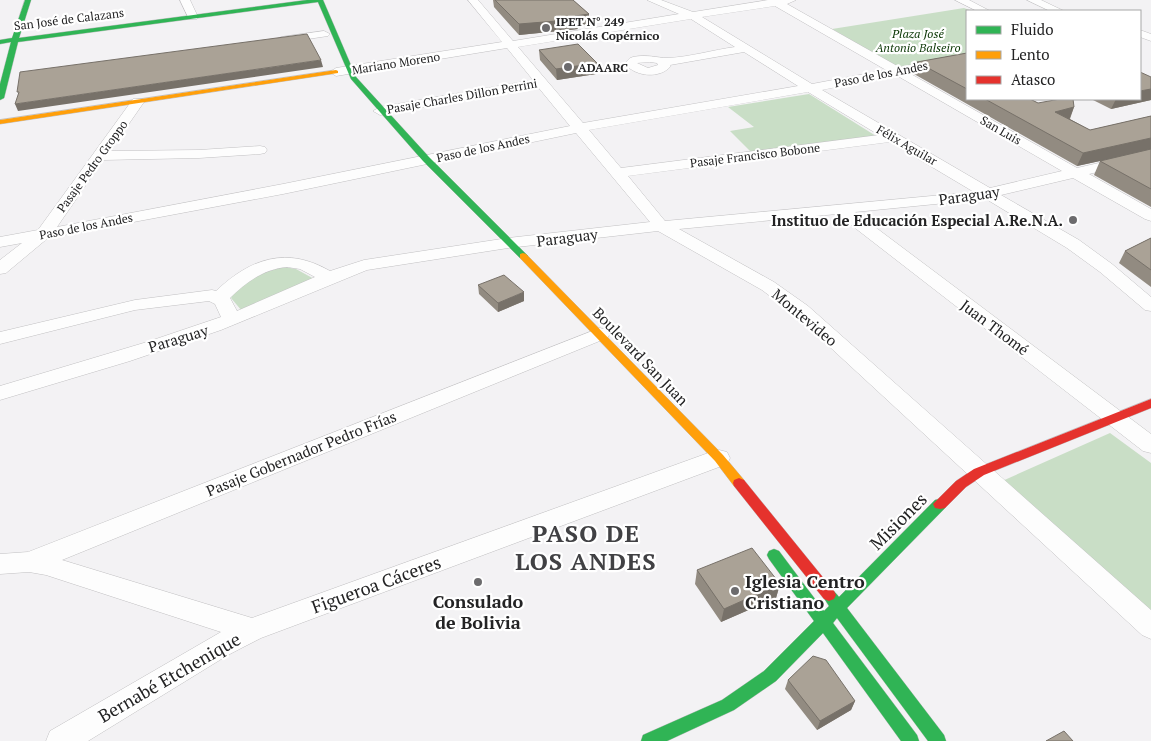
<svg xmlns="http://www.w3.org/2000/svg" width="1151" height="741" font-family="'PT Serif',serif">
<rect width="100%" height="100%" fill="#f3f2f4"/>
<path fill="#c9dec6" d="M964 8 972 11H967V56L901 69 832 29Z
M809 94 876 136 752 153 730 131 754 127 728 107Z
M284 267 296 269 316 280 242 311 231 298C240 280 264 271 284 267Z
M1110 433 1151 463V615L1000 482Z"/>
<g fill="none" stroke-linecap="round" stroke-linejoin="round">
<defs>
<path id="street" d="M180 0H190L198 17 197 19H189Z
M468 0H478L513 41 679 14 647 0H661L693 12 768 0H796L787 4 899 67 967 55V61L909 73 1077 168 1151 151V159L1089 174 1151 209V221L1145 219 1073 178 1001 195 1079 240 1112 264 1151 297V311L1145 310 1100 272 1067 248 986 199 855 212 1151 434V453L1143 451 837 214 679 229 774 282 808 306 1151 610V639L1142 635 794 314 762 290 658 231 508 248 367 270 221 330 130 361 0 400V386L147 342 221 317 215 304 209 301 135 310 0 344V332L135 300 212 290 216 291C251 258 287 246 330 271L364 260 508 238 650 222 576 133 283 194 48 238 6 273 0 274V260L22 243 0 247V237L38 230 133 99H143L144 102 110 151 199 150 260 146 265 147 267 150 265 153 260 154 199 158 103 160 57 227 283 184 570 126 538 87 380 115 373 111 380 107 533 80 507 48 336 76 330 72 336 68 502 42ZM775 6 886 70 812 84 702 17ZM691 19 735 47C713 50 690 57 668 58 657 58 647 54 633 57 629 58 628 60 625 64 636 77 660 79 671 66L670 65 744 52 798 86 583 123 518 47ZM650 62 657 63 658 65 648 68 637 63ZM896 75 1062 171 990 188 822 90ZM808 92 879 135 621 168 589 130ZM890 142 974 192 665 221 628 176ZM287 267 300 269 315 277 237 311 230 298C246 282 264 269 287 267Z
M955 0H969L990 11H977Z
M1027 0H1041L1064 11H1050Z
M1140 30 1151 34V41L1140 37Z
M324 31 330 34 328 36 281 43 275 40 281 37Z
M600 328 607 330 610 334 607 338 62 560 252 618 711 452 719 450 727 452 730 458 727 464 261 638 228 655 88 741H46L50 731 221 632 46 575 29 572 0 574V554L28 552Z"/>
<path id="fast" d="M25 0H31L19 38 307 0H323L356 77 429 157 528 256 526 258H520L423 161 351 79 318 2 18 42 4 98 0 100V84L11 42 0 44V40L12 38Z
M940 499 945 500 947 504 945 508 847 608 944 735 946 741H928L837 618 833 623 917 735 919 741H901L823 633 776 681 734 710 667 741H641L643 735 722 700 764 671 814 621 769 559 767 555 769 551 774 549 779 551 824 611 829 606 822 595 824 591C832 588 834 591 839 597L935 500Z"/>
<path id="slow" d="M336 70 338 71V73L0 124V120Z
M523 253 526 254 723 455 744 480 745 483 744 486 739 488 734 486 715 461 520 258V254Z"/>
<path id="jam" d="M1151 399V408L984 475 966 487 945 508 940 509 935 508 933 504 956 481 974 469Z
M739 478 744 480 834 591 836 595 834 599 829 601 824 599 734 486 733 483 734 480Z"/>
</defs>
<use href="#street" stroke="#c1c0c2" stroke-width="1"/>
<use href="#fast" stroke="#c1c0c2" stroke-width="1"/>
<use href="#slow" stroke="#c1c0c2" stroke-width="1"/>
<use href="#jam" stroke="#c1c0c2" stroke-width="1"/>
<use href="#street" fill="#fdfdfd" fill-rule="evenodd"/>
<use href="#fast" fill="#30b455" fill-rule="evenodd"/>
<use href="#slow" fill="#ff9f0a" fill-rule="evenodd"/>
<use href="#jam" fill="#e5322d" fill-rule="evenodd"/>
</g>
<path fill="#928b81" d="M493 0H573L589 14V24L578 25V29L570 30 519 35 494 7Z
M539 50 596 74 557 80 540 60Z
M967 53V99H1030L1038 103 1074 107 1070 119 1090 130 1151 116V207L1094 175 1100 161 1104 160 1077 166 914 74 917 62Z
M1151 77V100L1111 109 1091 99H1140Z
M1151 238V287L1119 263 1125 251Z
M478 285 524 301 498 312 479 294Z
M697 570 780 584 776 598 721 622 695 584Z
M788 680 855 701 851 710 817 730 785 689Z"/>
<path fill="#777169" d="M589 14V24L578 25V29L519 35V24Z
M321 60 323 67 18 111 15 104Z
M597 63 596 74 557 80 556 69Z
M1151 89V100L1111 109 1116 99H1140V91Z
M1074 107 1069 120 1055 112Z
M1151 138V150L1077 166 1083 153Z
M524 292V301L498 312V303Z
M780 584 776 598 721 622 724 609Z
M855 701 851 710 817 730 820 721Z"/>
<path fill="#aaa296" stroke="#777169" d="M495 0H573L589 14 575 16 578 18 569 20 519 24Z
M307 34 321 60 15 104 19 92H17L20 72Z
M578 44 597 63 556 69 539 50Z
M967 53V89L917 62Z
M1140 72 1151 77V89L1140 91Z
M985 99H1030L1038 103 1060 99H1073L1074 107 1055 112 1090 130 1151 116V138L1083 153Z
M1151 149V189L1100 161Z
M1151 238V270L1125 251Z
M504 275 524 292 498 303 478 285Z
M752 548 780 584 724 609 697 570Z
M813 656 826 660 855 701 820 721 788 680Z
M1064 731 1073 741H1046Z"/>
<g fill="#6c6b6d" stroke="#fff" stroke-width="2">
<circle cx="546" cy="28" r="5"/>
<circle cx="568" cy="67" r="5"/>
<circle cx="1073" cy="220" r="5"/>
<circle cx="478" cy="582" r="5"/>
<circle cx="735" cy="591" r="5"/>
</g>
<g text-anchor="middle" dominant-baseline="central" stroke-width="4.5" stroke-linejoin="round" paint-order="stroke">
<g font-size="12" fill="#232324" stroke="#fff">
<text transform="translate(69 19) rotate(-7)">San José de Calazans</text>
<text transform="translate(396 63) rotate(-9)">Mariano Moreno</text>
<text transform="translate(881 74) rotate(-11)">Paso de los Andes</text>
<text transform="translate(462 96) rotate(-10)">Pasaje Charles Dillon Perrini</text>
<text transform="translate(1001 130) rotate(30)">San Luis</text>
<text transform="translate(907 145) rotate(30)">Félix Aguilar</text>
<text transform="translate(483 148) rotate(-12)">Paso de los Andes</text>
<text transform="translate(755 155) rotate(-7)">Pasaje Francisco Bobone</text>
<text transform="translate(92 166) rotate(-54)">Pasaje Pedro Groppo</text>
<text transform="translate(86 226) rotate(-11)">Paso de los Andes</text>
</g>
<g font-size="12" font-weight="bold" fill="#232324" stroke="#fff" text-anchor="start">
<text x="556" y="21">IPET N° 249<tspan x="556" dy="14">Nicolás Copérnico</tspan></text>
<text x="578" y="67">ADAARC</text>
</g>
<g font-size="12" font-style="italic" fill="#0b3705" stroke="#fff">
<text x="918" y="33">Plaza José<tspan x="918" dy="14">Antonio Balseiro</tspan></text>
</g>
<g font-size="15" fill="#232324" stroke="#fff">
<text transform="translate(969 195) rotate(-8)">Paraguay</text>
<text transform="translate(567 237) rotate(-7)">Paraguay</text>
<text transform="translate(805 317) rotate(40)">Montevideo</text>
<text transform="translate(995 327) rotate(37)">Juan Thomé</text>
<text transform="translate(178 338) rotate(-17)">Paraguay</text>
<text transform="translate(641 356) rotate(46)">Boulevard San Juan</text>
<text transform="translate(301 453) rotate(-22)">Pasaje Gobernador Pedro Frías</text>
</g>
<g font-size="15" font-weight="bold" fill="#232324" stroke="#fff" text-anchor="end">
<text x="1063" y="220">Instituo de Educación Especial A.Re.N.A.</text>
</g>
<g font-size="18" fill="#232324" stroke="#fff">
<text transform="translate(898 521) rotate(-45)">Misiones</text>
<text transform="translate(376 584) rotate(-20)">Figueroa Cáceres</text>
<text transform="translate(169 677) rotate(-30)">Bernabé Etchenique</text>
</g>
<g font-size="18" font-weight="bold" fill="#232324" stroke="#fff" text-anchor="start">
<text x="745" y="581">Iglesia Centro<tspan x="745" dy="21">Cristiano</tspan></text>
<text x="478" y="601" text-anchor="middle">Consulado<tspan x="478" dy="21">de Bolivia</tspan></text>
</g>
<g font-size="24" font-weight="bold" letter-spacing="1" fill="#414144" stroke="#fff">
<text x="586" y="533">PASO DE<tspan x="586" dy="28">LOS ANDES</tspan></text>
</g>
</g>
<rect x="966" y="10" width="175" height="90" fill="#ffffff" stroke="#a7a7a7"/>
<rect x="976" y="26" width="25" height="8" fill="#30b455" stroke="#a7a7a7"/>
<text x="1011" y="35" font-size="15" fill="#232324">Fluido</text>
<rect x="976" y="51" width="25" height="8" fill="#ff9f0a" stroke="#a7a7a7"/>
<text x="1011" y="60" font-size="15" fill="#232324">Lento</text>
<rect x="976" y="76" width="25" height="8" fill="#e5322d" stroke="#a7a7a7"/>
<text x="1011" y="85" font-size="15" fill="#232324">Atasco</text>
</svg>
